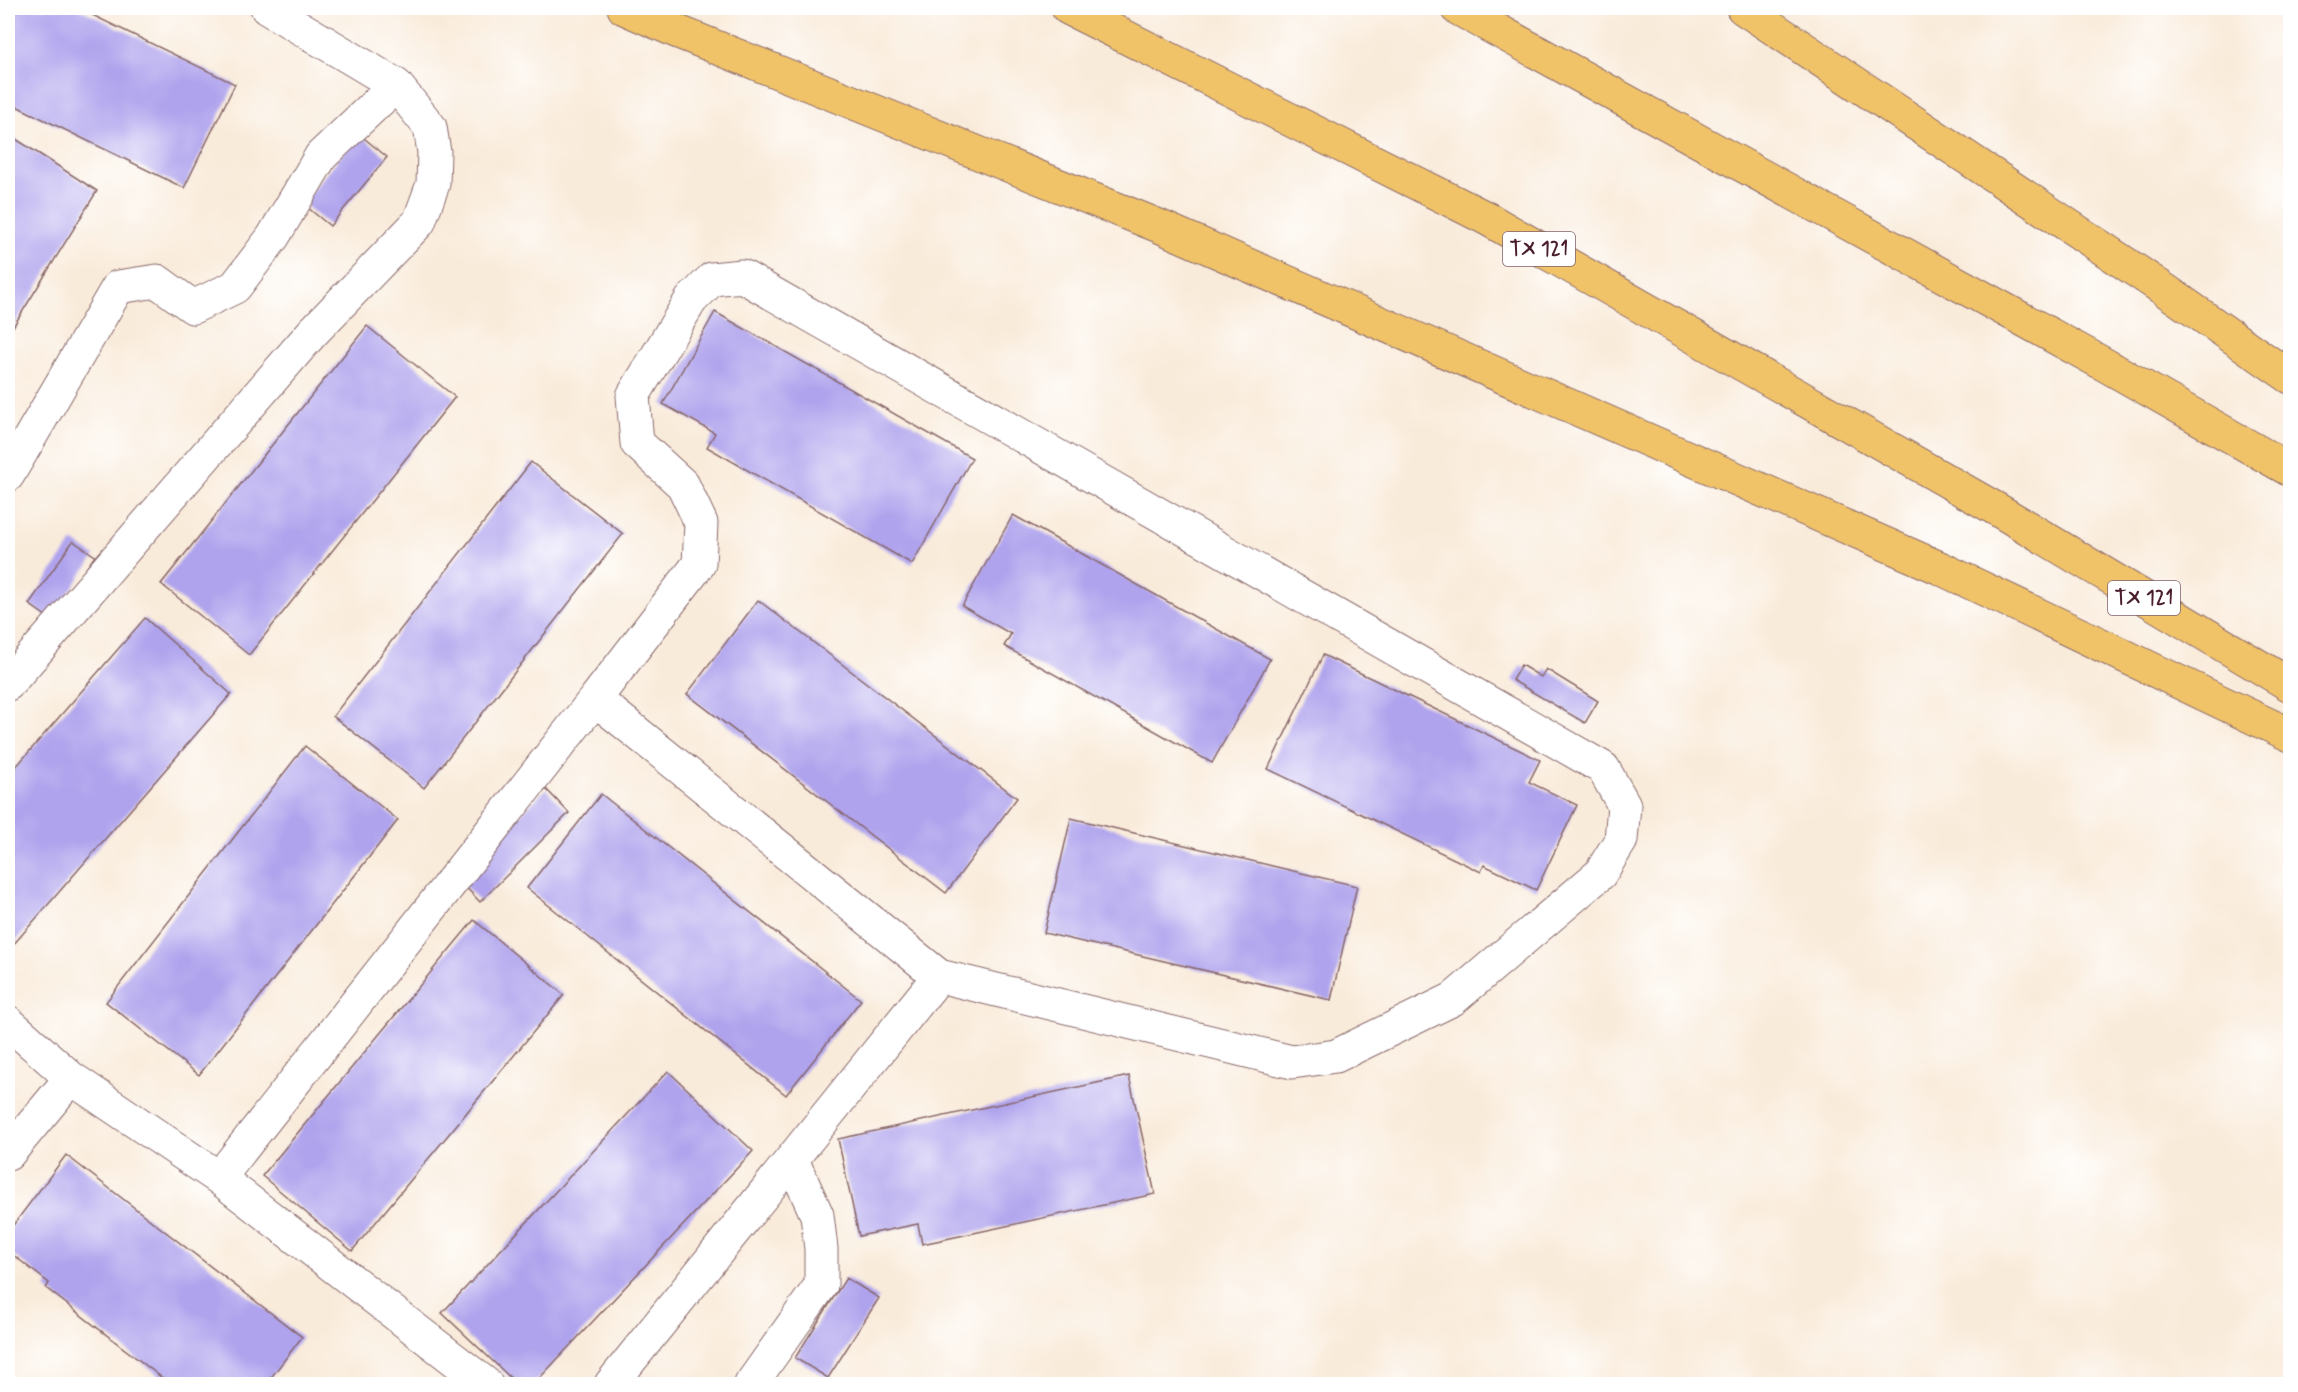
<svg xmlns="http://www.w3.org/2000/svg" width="2298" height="1392" font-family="Mynerve,sans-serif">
<rect width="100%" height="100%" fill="#fff"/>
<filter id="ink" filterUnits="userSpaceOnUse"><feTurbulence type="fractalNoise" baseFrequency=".0167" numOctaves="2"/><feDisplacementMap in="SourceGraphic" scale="12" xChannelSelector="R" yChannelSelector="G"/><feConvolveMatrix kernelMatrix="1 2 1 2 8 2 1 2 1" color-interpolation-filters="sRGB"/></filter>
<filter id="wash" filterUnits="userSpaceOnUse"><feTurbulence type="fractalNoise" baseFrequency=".008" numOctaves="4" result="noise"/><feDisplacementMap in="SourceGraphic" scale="24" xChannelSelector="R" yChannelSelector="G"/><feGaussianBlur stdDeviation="1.35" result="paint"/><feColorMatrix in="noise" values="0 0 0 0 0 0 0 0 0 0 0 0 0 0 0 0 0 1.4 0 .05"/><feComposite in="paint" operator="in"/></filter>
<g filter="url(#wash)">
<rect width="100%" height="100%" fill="#f9ebda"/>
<g id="blocks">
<path fill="#afa3ed" d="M8 8H78L235 84 184 188 8 102Z
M8 134 97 191 8 335Z
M359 134 387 157 330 226 302 203Z
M715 312 972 458 912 564 707 447 715 433 663 404Z
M367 326 455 397 249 655 161 584Z
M531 462 623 534 424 788 333 716Z
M1013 515 1270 659 1212 763 1004 646 1011 634 962 606Z
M73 541 95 556 50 619 29 604Z
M758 600 1017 798 946 893 687 694Z
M145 618 231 694 13 945 8 941V776Z
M1323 655 1540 760 1529 782 1577 805 1536 890 1484 865 1481 872 1268 769Z
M1521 665 1541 677 1546 669 1598 701 1585 723 1512 680Z
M305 746 398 820 199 1075 106 1002Z
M546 789 569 813 480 902 457 878Z
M601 794 861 1000 786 1095 527 888Z
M1071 818 1357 886 1331 1000 1044 933Z
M474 920 564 995 352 1251 262 1176Z
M668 1071 753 1151 534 1384H517L442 1313Z
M1129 1076 1155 1194 922 1244 918 1224 859 1236 838 1139Z
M66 1155 302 1337 266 1384H170L46 1288 49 1283 8 1251V1232Z
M846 1278 879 1298 828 1378 795 1358Z"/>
</g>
</g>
<g filter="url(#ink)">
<use href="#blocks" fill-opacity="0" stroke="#876668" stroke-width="1.5"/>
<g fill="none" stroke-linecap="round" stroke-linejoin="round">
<defs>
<path id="minor" d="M742 276 1603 768 1624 805 1621 840 1600 874 1453 999 1336 1056 1292 1062 939 976 595 699 699 564 701 523 683 485 637 443 633 396 691 300 712 279Z
M8 475 118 287 157 281 193 307 235 287 273 237 321 156 396 85
M8 684 312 333 419 222 433 184 434 152 430 127 396 85 267 8
M8 1022 71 1078 219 1178 486 1384
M8 1154 71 1078
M219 1178 595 699
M611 1384 939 976
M751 1384 821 1285V1249L817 1215 792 1160"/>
<path id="highway" d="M624 8 676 31 1159 226 1940 568 2290 735
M1068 8 1486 218 1998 510 2290 685
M1457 8 2100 362 2290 470
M1743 8 2165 290 2290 377"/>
</defs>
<use href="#minor" stroke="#876668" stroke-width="35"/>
<use href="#highway" stroke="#876668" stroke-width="35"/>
<use href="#minor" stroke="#fff" stroke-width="33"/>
<use href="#highway" stroke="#f1c369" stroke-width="33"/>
</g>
</g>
<g text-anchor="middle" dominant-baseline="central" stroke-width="6" stroke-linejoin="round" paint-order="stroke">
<g fill="#fff" stroke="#80626b" stroke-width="1.5">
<rect x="1503" y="232" width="72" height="34" rx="4.5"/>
<rect x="2108" y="581" width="72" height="34" rx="4.5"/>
</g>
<g font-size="20" font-weight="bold" fill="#4a1f2b">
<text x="1539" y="249">TX 121</text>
<text x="2144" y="598">TX 121</text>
</g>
</g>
<rect width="2298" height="1392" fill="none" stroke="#fff" stroke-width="30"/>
</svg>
